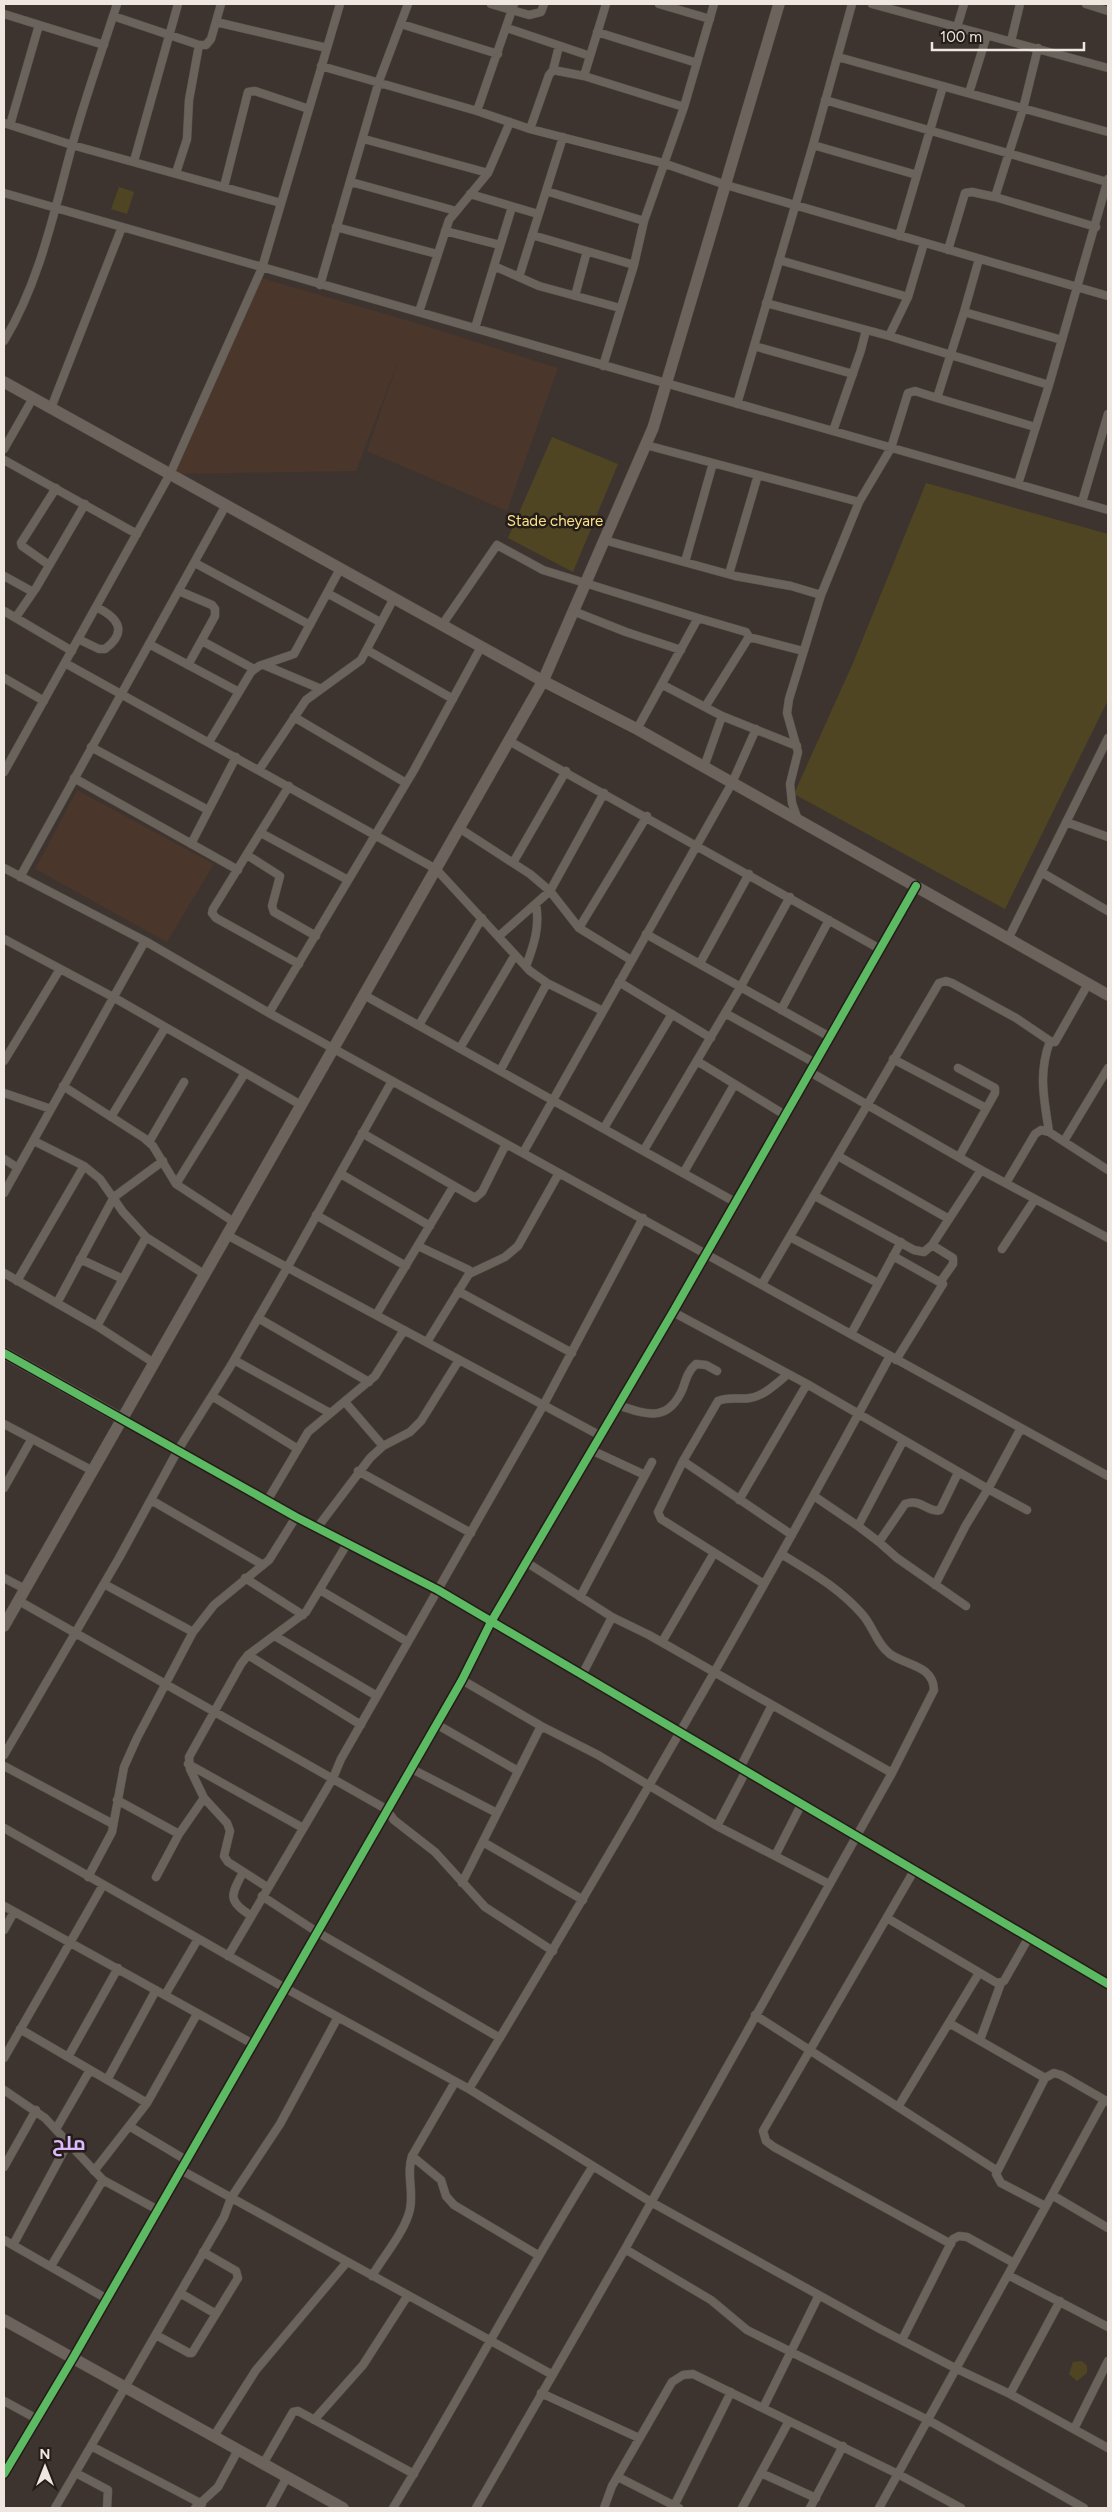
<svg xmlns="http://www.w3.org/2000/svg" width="1112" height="2512" font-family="Figtree,Cairo,sans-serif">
<rect width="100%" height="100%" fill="#3d342f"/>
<path fill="#4a362a" d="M258 277 413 322 558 368 507 511 367 451 400 356 356 471 170 474Z
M77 790 214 864 167 942 35 869Z"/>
<path fill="#504523" d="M119 187 134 192 127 214 111 209Z
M552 437 618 464 573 572 508 538Z
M926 483 1108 534V700L1005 909 794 794 853 663Z
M1082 2361 1087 2366V2373L1077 2381 1069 2374 1073 2362Z"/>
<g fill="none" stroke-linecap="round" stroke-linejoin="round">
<defs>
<path id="street" d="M491 4 529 15 541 12 544 4
M659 4 710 19
M872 4 1108 68
M1086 4 1108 11
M4 14 104 45
M113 16 199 45H206L211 39 221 4
M216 22 327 48
M401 24 498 54
M957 27 964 4
M507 28 590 56
M597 32 697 63
M1011 41 1020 4
M1038 48 1023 109 995 197 1096 227
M838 57 1108 132
M321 66 477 111 530 129 663 163 726 185 1108 296
M553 70 584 76 684 107
M584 76 606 4
M969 93 987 35
M825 100 1107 182
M477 111 514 4
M4 123 72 145 281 203
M10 125 39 25
M530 129 549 75 553 70 559 46
M364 139 488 173
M813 145 917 175
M134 161 178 4
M176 173 187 139 189 100 199 45
M351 182 456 211
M224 187 248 92 255 91 309 109
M546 191 644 221
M4 193 1108 510
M470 194 538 214
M336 227 437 254
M445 231 500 245
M532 235 634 265
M899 236 943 86
M948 250 965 193 972 192 995 197
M979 259 964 312 1062 340
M779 260 908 297 924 243
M494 266 539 286 620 308
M519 277 563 137
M320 285 379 81 408 4
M575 296 587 251
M766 303 889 336 908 297
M419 312 449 220 488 173 510 122
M964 312 937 398 1035 427
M475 328 512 207
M889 336 1049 385
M4 341C40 281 54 212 72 146 85 98 102 51 117 4
M754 346 853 374
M603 366 634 265 644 221 684 107 714 4
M737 404 813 145 852 4
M51 408 122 227
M833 431 861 350 866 330
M646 445 859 502
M4 449 33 398
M4 460 137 534
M1018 484 1049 385 1108 179
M1082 502 1108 414
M604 540 735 576 791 586 821 595
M685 562 713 463
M195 563 310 625
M49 565 22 546 21 543 56 488
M729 574 758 475
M4 576 33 592
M179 591 212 605 215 609V616L188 665
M327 593 380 622
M4 611 72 651
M573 611 626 632 681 650
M16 617 36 588 85 504
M442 625 497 545 543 570 698 618
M749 637 803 651
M78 639 99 649H105C129 631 117 617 96 607
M202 641 254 669
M149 644 239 692
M367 650 453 699
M65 663 436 869 530 971 547 983 603 1011
M264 665 321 689
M4 678 44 701
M663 685 722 716 797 746
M294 717 406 783
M637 729 698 618 746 632 749 637 705 707
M509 741 880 949
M209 742 251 672 259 666 294 654 340 569
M91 747 208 810
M704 767 722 716
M259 770 306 700 361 660 394 598
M4 772 170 474 262 268 340 4
M74 778 238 870
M289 786 213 909 212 913 216 918 299 964
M798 820 792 803 790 784 798 752 787 713 789 699 821 595 859 502 891 448 908 393 915 391 937 398
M1066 822 1108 837
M459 828 530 874 550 891 579 928 631 960
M261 833 348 880
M191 844 236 757
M247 855 280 876 272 906 274 912 316 936
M514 861 566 771
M4 868 145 941 269 1013 1108 1476
M1041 872 1108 911
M20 877 226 505
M579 928 647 816
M646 934 830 1037
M499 936 550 891 604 793
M4 939 113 997 301 1105
M1008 939 1108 738
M700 963 749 874
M526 966C534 945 540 927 536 904
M619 982 711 1038
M364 995 735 1202
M781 1010 829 920
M269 1013 414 770 481 647
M725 1013 815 1063
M419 1025 482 918
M460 1048 515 955
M893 1059 986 1108
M4 1061 60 969
M697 1061 785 1115
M958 1068 995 1088V1093L959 1157
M500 1071 547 983
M810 1072 981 1170 1108 1238
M63 1086 144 1138 153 1146 176 1184 234 1222
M4 1093 51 1109
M111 1117 165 1028
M604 1128 672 1014
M1049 1132C1044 1098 1038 1074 1050 1041
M362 1133 475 1198 482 1192 506 1144
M34 1141 84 1166 100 1179 123 1212 146 1237 204 1274
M1064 1141 1108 1068
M149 1142 184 1082
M644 1150 741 986 790 897
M523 1153 732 783 756 729
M838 1156 949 1219
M4 1159 18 1168
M684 1172 734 1085
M341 1174 430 1226
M1006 1183 1035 1134 1041 1130 1049 1132 1108 1170
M176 1184 245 1073
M4 1193 145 941
M815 1196 914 1250 924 1252 932 1245 981 1170
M316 1215 406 1266
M227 1235 599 1435
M790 1237 878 1283
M932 1245 953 1258V1264L941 1281
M418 1246 469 1270V1274L427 1342
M1002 1249 1035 1199
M893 1256 943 1284 896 1360
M80 1259 123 1279
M4 1273 97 1326 154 1363
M469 1274 505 1257 518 1246 559 1173
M17 1281 84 1166
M762 1284 939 983 946 981 952 983 1016 1018 1050 1041 1055 1042 1088 984
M458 1291 572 1353
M57 1303 114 1197 163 1161
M673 1312 807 1384 988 1489 1021 1428
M376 1315 453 1187
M258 1318 369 1382
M97 1326 146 1237
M851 1334 901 1242
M234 1360 330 1413
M212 1396 298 1449
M345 1402 383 1446
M617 1405C646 1414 668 1424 683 1388 686 1379 688 1371 696 1364L706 1365 717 1371
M122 1419 296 1517 438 1590 1108 1984
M4 1424 93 1471
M591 1450 645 1475
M683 1461 792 1535
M358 1471 471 1533
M4 1488 31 1440
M814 1496 858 1526 903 1441
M151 1500 263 1565
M739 1500 807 1384
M267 1501 308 1432 375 1376 404 1330
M858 1526 879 1542 905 1504C922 1498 927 1513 940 1510L958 1473
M317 1528 370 1458 383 1446 410 1432 421 1421 459 1360
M879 1542 897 1558 966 1606
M783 1555C812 1573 838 1587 862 1614 873 1626 876 1643 890 1654 907 1666 933 1665 934 1690L892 1773
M4 1578 25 1589
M245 1578 303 1615
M104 1584 193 1632
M764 1584 661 1519 658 1512 683 1461 718 1401C729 1396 738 1400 750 1398 764 1396 777 1383 788 1374
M935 1585 966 1525 988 1489 1027 1510
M320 1590 408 1642
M580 1597 652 1462
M19 1601 386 1809 394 1820 435 1852 485 1907 553 1951
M275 1636 377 1696
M662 1642 714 1553
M248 1655 361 1725
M582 1675 612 1617
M462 1680 541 1726 598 1755 717 1826 829 1884
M436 1724 518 1771
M4 1755 119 1558 178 1450 230 1367 287 1268 392 1081
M188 1764 303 1828
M4 1766 113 1824
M410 1768 497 1813
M740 1768 772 1705
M117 1800 179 1834
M717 1826 746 1771
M4 1828 285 1988 469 2089 651 2202 880 2329 957 2369 1010 2394 1108 2448
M483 1842 583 1900
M776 1854 802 1803
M915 1869 763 2131 766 2141 774 2147 951 2244
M243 1872C232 1894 226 1900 250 1915
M88 1877 112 1832 124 1767 137 1738 193 1632 214 1605 269 1560 296 1517
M156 1877 179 1834 204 1798
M462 1883 541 1726
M267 1887 228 1862 224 1856 230 1831 227 1823 204 1798 190 1769 189 1757 241 1664 248 1655 306 1612 347 1544
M262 1896 317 1932 500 2038
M4 1906 253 2044
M887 1918 997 1983 1004 1981 1029 1937
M4 1930 14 1912
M228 1956 333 1778 341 1759 543 1406 643 1218
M165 1995 198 1939
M755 2015 996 2170
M949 2023 1045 2078
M20 2029 147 2103
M980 2040 1001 1983
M68 2057 118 1968
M4 2058 103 1885
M107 2080 156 1990
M469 2089C615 1848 756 1604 890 1356
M4 2090 45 2118 103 2180 158 2210
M1104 2100 1052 2195 1108 2228
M898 2107 979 1973
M129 2126 186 2160
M56 2129 90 2070
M412 2156 441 2180 446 2196 454 2205 538 2255
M4 2167 36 2110
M181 2170 551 2374
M94 2171 147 2103 197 2014
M1045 2206 1001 2183 996 2174 1045 2078 1054 2073 1061 2075 1108 2102
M4 2240 107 2299
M13 2245 68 2143
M625 2249 711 2300 747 2330 928 2420 1084 2508
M51 2266 103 2180
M1008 2275 1108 2327
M372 2276C383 2257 406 2230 410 2209 414 2191 406 2174 412 2156L455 2082
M180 2293 216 2314
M156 2335 189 2353H192L238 2278 236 2271 203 2252
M902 2340 953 2239 959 2236 967 2237 1014 2263
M541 2393 639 2438
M1010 2394 1060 2301
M4 2401 37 2419
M763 2408 819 2295
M314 2420 363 2365 408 2295
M1074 2429 1108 2361
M214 2436 256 2370 347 2262
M91 2446 202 2504
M263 2464 293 2412 298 2411 414 2474
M76 2473 108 2490 107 2508
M761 2473 816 2498
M4 2474 73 2358 462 1680 491 1622 673 1312 916 886
M618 2477 679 2508
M674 2506 731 2392
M55 2508 224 2217 231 2198 280 2124 338 2017
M195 2508 218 2487 238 2450
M270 2508 287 2477
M393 2508C462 2395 523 2278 593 2166
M476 2508 625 2249 892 1773 649 1635 612 1617 526 1562
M604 2508 612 2486 672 2382 683 2375 693 2374 789 2421
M742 2508 789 2421 898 2474 961 2508
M810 2508 843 2446
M879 2508 1052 2195"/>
<path id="secondary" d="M4 382 543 681 637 729 1108 995
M4 1353 122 1419
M4 1626 543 681 653 428 779 4
M4 2320 343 2508"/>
</defs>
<use href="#street" stroke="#59514c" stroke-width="9"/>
<use href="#secondary" stroke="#59514c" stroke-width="12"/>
<use href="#street" stroke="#69635c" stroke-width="8"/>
<use href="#secondary" stroke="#6c645c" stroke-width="11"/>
<defs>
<path id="cycleway" d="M4 1353 296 1517 438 1590 1108 1984
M4 2474 73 2358 462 1680 491 1622 673 1312 916 886"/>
</defs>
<use href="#cycleway" stroke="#241c18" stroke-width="11"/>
<use href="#cycleway" stroke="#5cba63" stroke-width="8"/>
</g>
<g text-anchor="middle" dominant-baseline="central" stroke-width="5" stroke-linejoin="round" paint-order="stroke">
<g font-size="15" fill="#fbe288" stroke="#241c18">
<text x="555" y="521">Stade cheyare</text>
</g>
<g font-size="20" font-weight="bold" fill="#ddb9fd" stroke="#241c18">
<text x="69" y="2143">ملح</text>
</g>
</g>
<rect width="1112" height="2512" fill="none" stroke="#f0e6e0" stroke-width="10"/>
<g transform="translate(45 2467)" stroke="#241c18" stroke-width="4" paint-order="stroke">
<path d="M0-4L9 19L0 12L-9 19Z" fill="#f0e6e0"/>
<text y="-8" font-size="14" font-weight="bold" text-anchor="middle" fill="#f0e6e0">N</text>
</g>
<path d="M932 42v8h152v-8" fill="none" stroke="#f0e6e0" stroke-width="2.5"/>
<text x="940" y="42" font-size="15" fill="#f0e6e0" stroke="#241c18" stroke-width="4" paint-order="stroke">100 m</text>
</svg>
